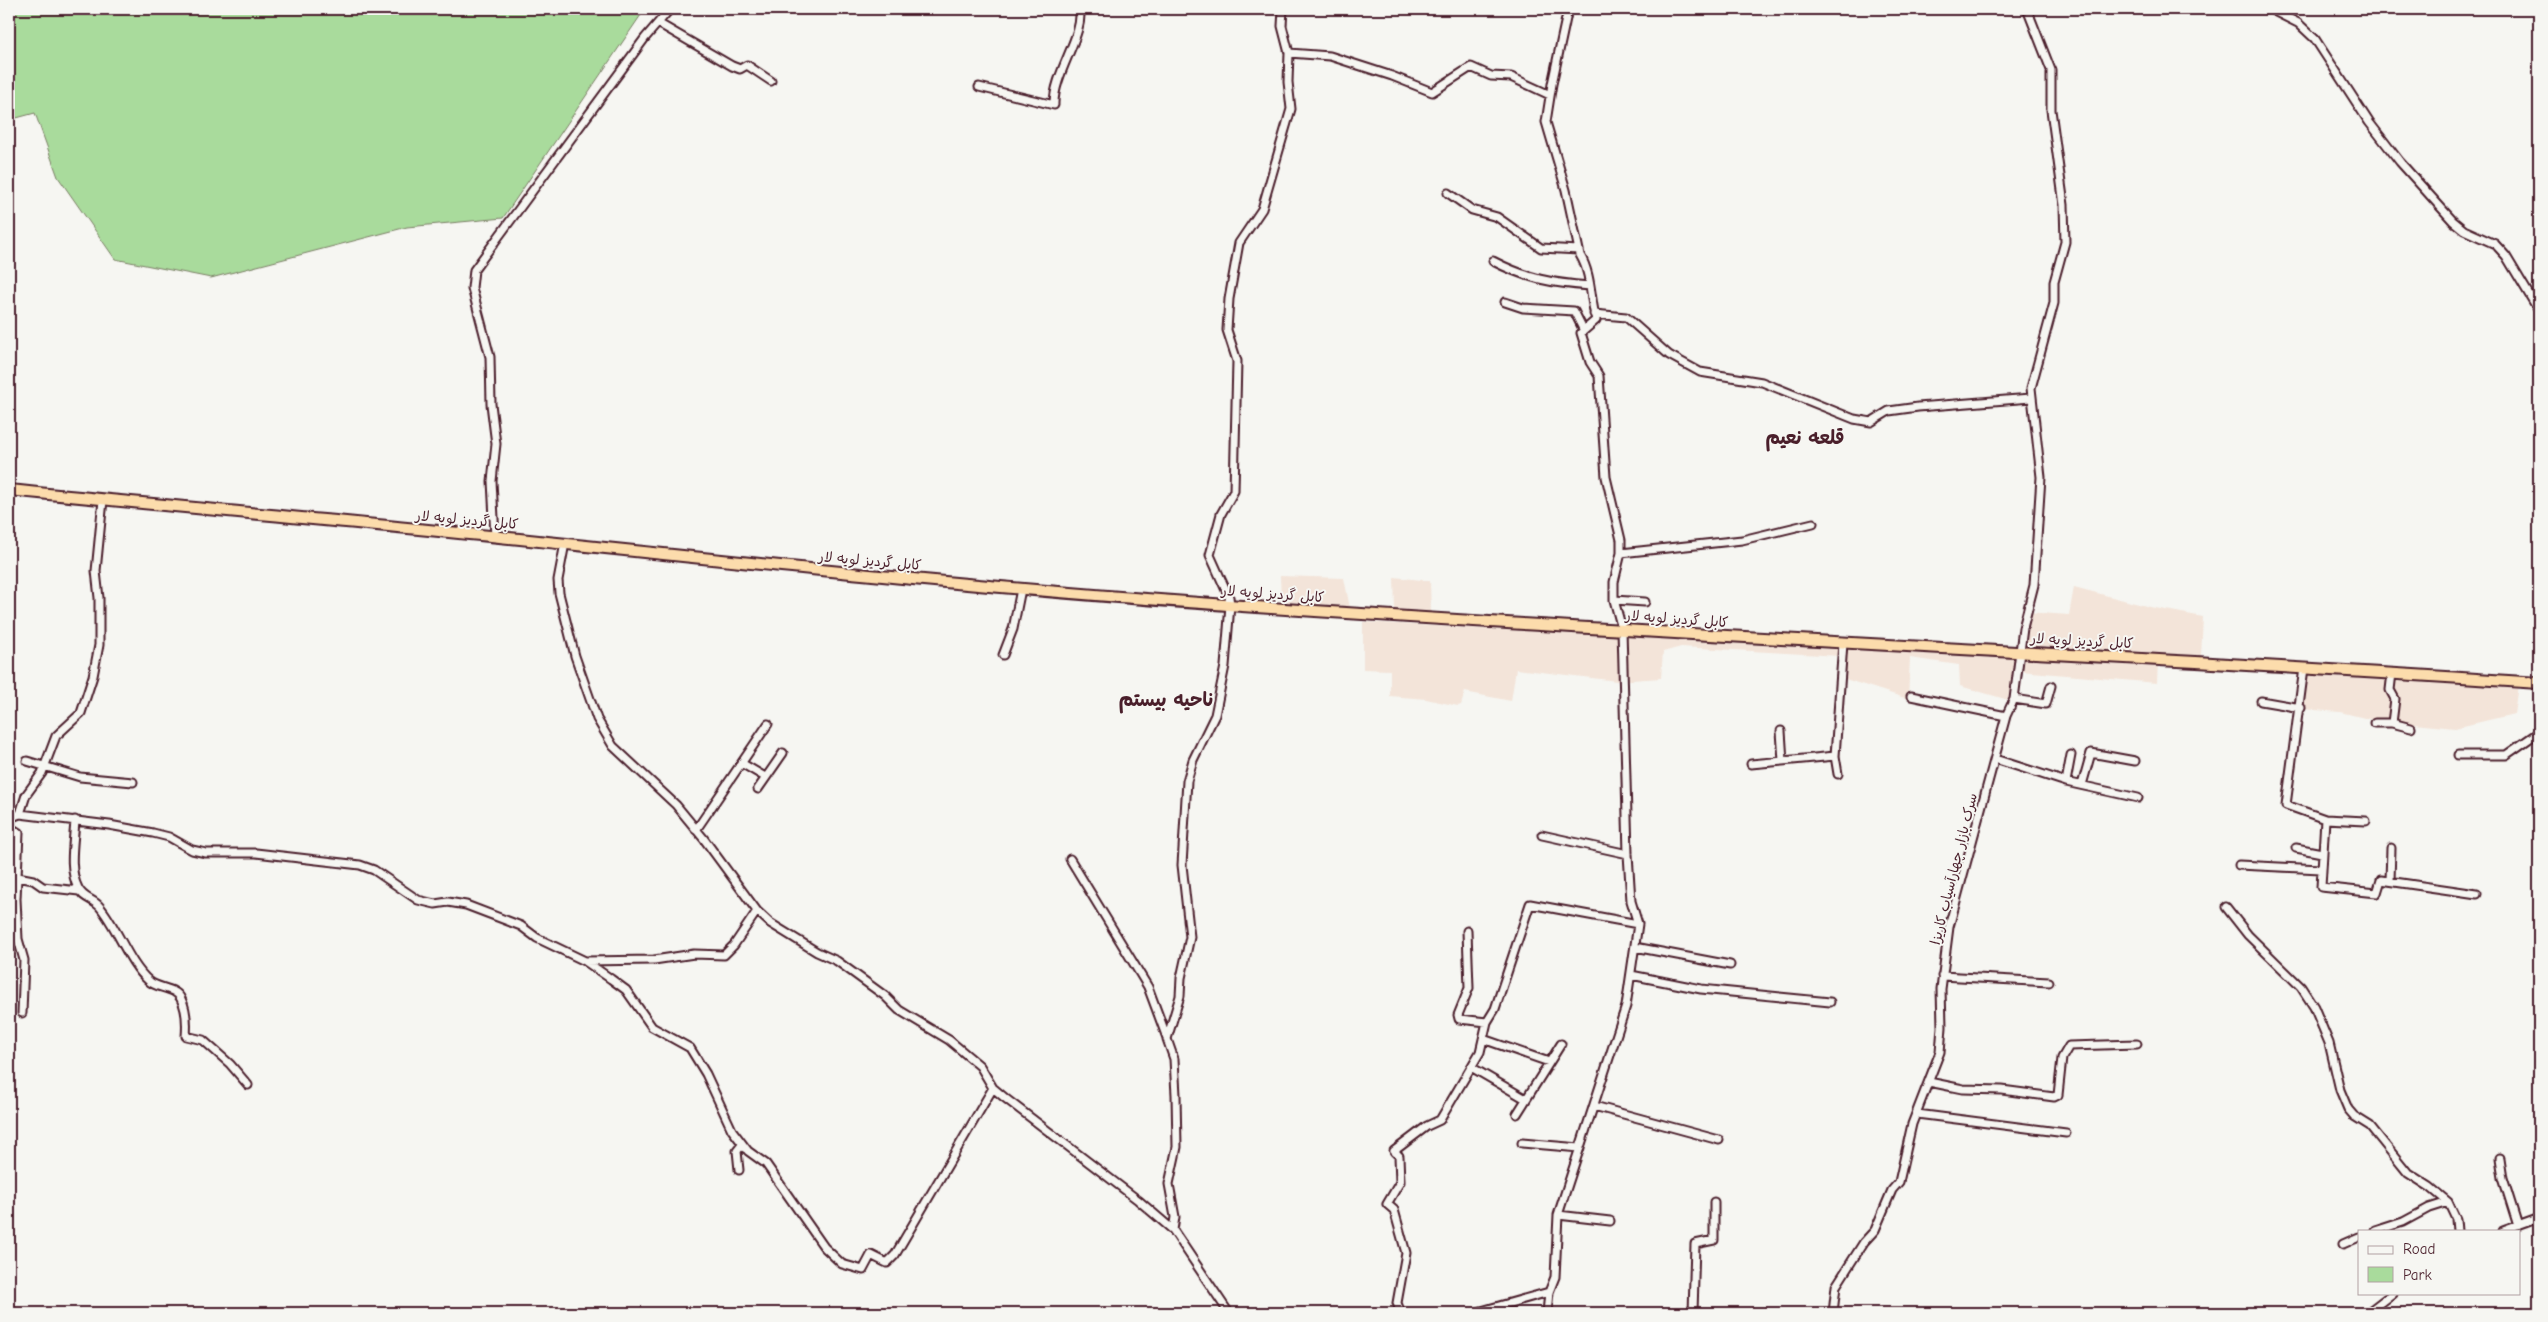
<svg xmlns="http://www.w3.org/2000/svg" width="2548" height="1322" font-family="'Comic Neue','Playpen Sans Arabic',sans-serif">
<rect width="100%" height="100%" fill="#f6f6f2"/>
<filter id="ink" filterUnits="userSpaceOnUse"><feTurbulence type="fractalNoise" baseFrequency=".02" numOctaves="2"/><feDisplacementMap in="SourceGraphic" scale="10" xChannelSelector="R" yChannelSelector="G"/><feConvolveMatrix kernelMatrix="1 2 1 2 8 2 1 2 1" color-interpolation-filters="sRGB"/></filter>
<g filter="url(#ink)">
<path fill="#f3e4d9" d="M1280 576 1344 578 1350 608 1281 602Z
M1394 577 1430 581 1431 613 1395 610Z
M2074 587 2150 607 2203 617 2201 657 2021 647 2026 612 2069 615Z
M1363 622 1472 628 2158 661 2157 683 2021 671 2012 701 1960 686 1959 665 1910 658 1908 699 1842 678 1840 656 1681 647 1663 652 1661 678 1617 681 1516 669 1511 701 1465 692 1461 705 1458 706 1426 699 1390 696V670L1363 669Z
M2302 669 2518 685 2514 714 2455 728 2373 720 2340 712 2302 709Z"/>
<path fill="#a9db9c" stroke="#7a7d64" d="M9 9H645L503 218 407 227 211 278 115 259 58 177 35 113 9 120Z"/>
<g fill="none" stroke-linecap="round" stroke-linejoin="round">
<defs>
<path id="minor" d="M2270 9 2298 23 2315 39 2369 122 2400 162 2453 221 2464 230 2495 244 2506 256 2539 311
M658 23 732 66 740 69 747 65 771 81
M1289 53 1330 56 1392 76 1432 92 1471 67 1491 76 1511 77 1550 95
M979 87 1054 105C1053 74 1086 32 1079 9
M1448 193 1472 210 1497 217 1541 248 1579 250
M1493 261C1528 279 1551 283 1590 286
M1505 302 1523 308 1574 311 1583 329
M1594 314 1626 317 1669 355 1700 372 1762 382 1854 419 1871 422 1889 411 1918 407 2031 398
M495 537 492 481 496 444 491 404 490 357 472 288 474 270 645 38 670 9
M565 543 558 580 559 593 575 656 597 719 613 746 676 805 704 839 757 911 770 923 817 952 837 961 885 996 899 1010 949 1040 980 1066 993 1088 1005 1098 1138 1200 1173 1230 1229 1313
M1621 553 1742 540 1813 523
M1614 600 1645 602
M1003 655 1013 629 1021 589
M2304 668 2286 805 2325 819 2366 821
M1911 696 2006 716
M2014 699 2046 704 2051 686
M2261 701 2301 708
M2375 723H2392L2411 728
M2392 723 2395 699 2390 690 2392 673
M1781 731 1783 761
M2458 755H2506L2539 732
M1995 759 2066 782 2138 798
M27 761 80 777 133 782
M743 764 765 777
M1751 764 1835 756
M1838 774 1835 756 1843 643
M2066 782 2071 755
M2082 785 2091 753 2135 761
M758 789 783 753
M20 814 109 825 153 833 169 837 192 850 206 853H256L360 865 374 870 418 900 435 904 448 902 466 905 521 926 537 938 585 961 611 979 626 990 652 1027 690 1048 706 1074 732 1130 748 1151 766 1164 824 1247 842 1264 863 1270 871 1255 887 1263 895 1255 993 1088
M2325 819 2321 887 2377 893 2381 880 2477 894
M75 820C74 842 68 868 78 888 83 899 94 899 100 907 117 927 129 964 149 981 157 989 176 987 181 999 187 1010 187 1024 186 1036L203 1040 230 1064 248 1085
M11 828 19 833 16 899 18 939 24 960 22 1013
M9 830 12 817 20 814 26 795 42 773 56 736 81 713 93 676 99 645V598L96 571 103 500
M696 830 768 724
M1542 835 1628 854
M2296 848 2322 853
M1070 859 1148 987 1167 1038
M2239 865 2321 869
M18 877 33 880 43 887 79 891
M2390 881 2391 848
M2226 907 2248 935 2301 987 2314 1007 2329 1043 2340 1090 2348 1109 2354 1116 2370 1126 2408 1173 2430 1187 2448 1202 2456 1219 2457 1231
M1467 931 1469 988 1458 1015 1459 1019 1487 1022 1495 1009 1530 904 1638 924
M1635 947 1730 965
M585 961 654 960 694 954 724 955 734 945 757 911
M1631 975 1701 989 1830 1002
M1942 976 2049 982
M1483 1039 1549 1062
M1471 1067 1526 1099
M1929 1082 1963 1089 2002 1090 2054 1097 2058 1095 2062 1058 2069 1046 2137 1044
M1594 1106 1719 1140
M1517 1114 1561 1044
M1917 1114 2066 1133
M1522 1143 1580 1148
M2500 1158 2503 1178 2518 1226
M739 1170 737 1151 741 1146 746 1149
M1558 1215 1610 1221
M1173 1230 1175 1217 1169 1184 1177 1147 1176 1095 1174 1059 1167 1039 1180 996 1181 978 1190 937 1182 865 1187 781 1193 760 1215 715 1225 666 1230 605 1229 597 1210 555 1221 514 1234 491 1237 361 1227 330 1229 299 1239 243 1262 209 1291 109 1288 82 1289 53 1282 26 1283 9
M2375 1231 2403 1222 2429 1208 2448 1202
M2503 1231 2539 1218
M2343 1244 2359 1237
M1401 1313 1397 1303 1406 1253 1394 1210 1387 1204 1400 1182 1399 1156 1394 1151 1427 1126 1440 1120 1480 1052 1487 1022
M1474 1313 1549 1292
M1547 1313 1549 1292 1555 1277 1558 1215 1626 1006 1638 924 1631 901 1628 854 1622 629 1614 600V582L1621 553V540L1606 477 1599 376 1590 362 1581 333 1596 320C1590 299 1592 275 1580 255L1566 190 1546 122 1552 84 1568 9
M1693 1313 1695 1244 1714 1240V1202
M1833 1313 1836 1286 1864 1242 1875 1230 1892 1190 1899 1182 1912 1124 1940 1052 1942 1027 1941 989 1949 927 2006 716 2014 699 2023 628 2034 585 2041 477 2031 388 2054 303V282L2065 242 2064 205 2051 110V70L2027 9
M2367 1313 2393 1293"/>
<path id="highway" d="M9 490C195 509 381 524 567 544 787 567 1007 590 1228 605 1665 636 2102 654 2539 683"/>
</defs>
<use href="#minor" stroke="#4a1f2b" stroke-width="11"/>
<use href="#highway" stroke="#4a1f2b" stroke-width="14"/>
<use href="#minor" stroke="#f6f6f2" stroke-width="7"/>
<use href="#highway" stroke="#fcdcac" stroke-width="10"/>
</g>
</g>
<g text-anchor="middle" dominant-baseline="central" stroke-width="4" stroke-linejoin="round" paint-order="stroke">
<g font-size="14" fill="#4a1f2b" stroke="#f6f6f2">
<text transform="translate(467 520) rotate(5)">کابل گردیز لویه لار</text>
<text transform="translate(870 561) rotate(5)">کابل گردیز لویه لار</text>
<text transform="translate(1273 594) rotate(4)">کابل گردیز لویه لار</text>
<text transform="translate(1677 619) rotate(4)">کابل گردیز لویه لار</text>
<text transform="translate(2082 641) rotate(3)">کابل گردیز لویه لار</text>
<text transform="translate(1954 869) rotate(-76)">سرک بازار چهارآسیاب کاریزا</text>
</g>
<g font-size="19" font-weight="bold" fill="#4a1f2b" stroke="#f6f6f2">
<text x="1805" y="438">قلعه نعيم</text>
<text x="1166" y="700">ناحیه بیستم</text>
</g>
</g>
<rect width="2548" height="1322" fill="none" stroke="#f6f6f2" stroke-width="30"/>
<rect x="15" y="15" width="2518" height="1292" fill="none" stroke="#4a1f2b" stroke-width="2" filter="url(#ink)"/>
<rect x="2358" y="1230" width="162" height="65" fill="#f6f6f2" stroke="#b1a0a2"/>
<rect x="2368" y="1246" width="25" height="8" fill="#f6f6f2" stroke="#b1a0a2"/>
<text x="2403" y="1254" font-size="15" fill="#4a1f2b">Road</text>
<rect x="2368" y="1267" width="25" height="15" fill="#a9db9c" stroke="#b1a0a2"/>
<text x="2403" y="1280" font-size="15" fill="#4a1f2b">Park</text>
</svg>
